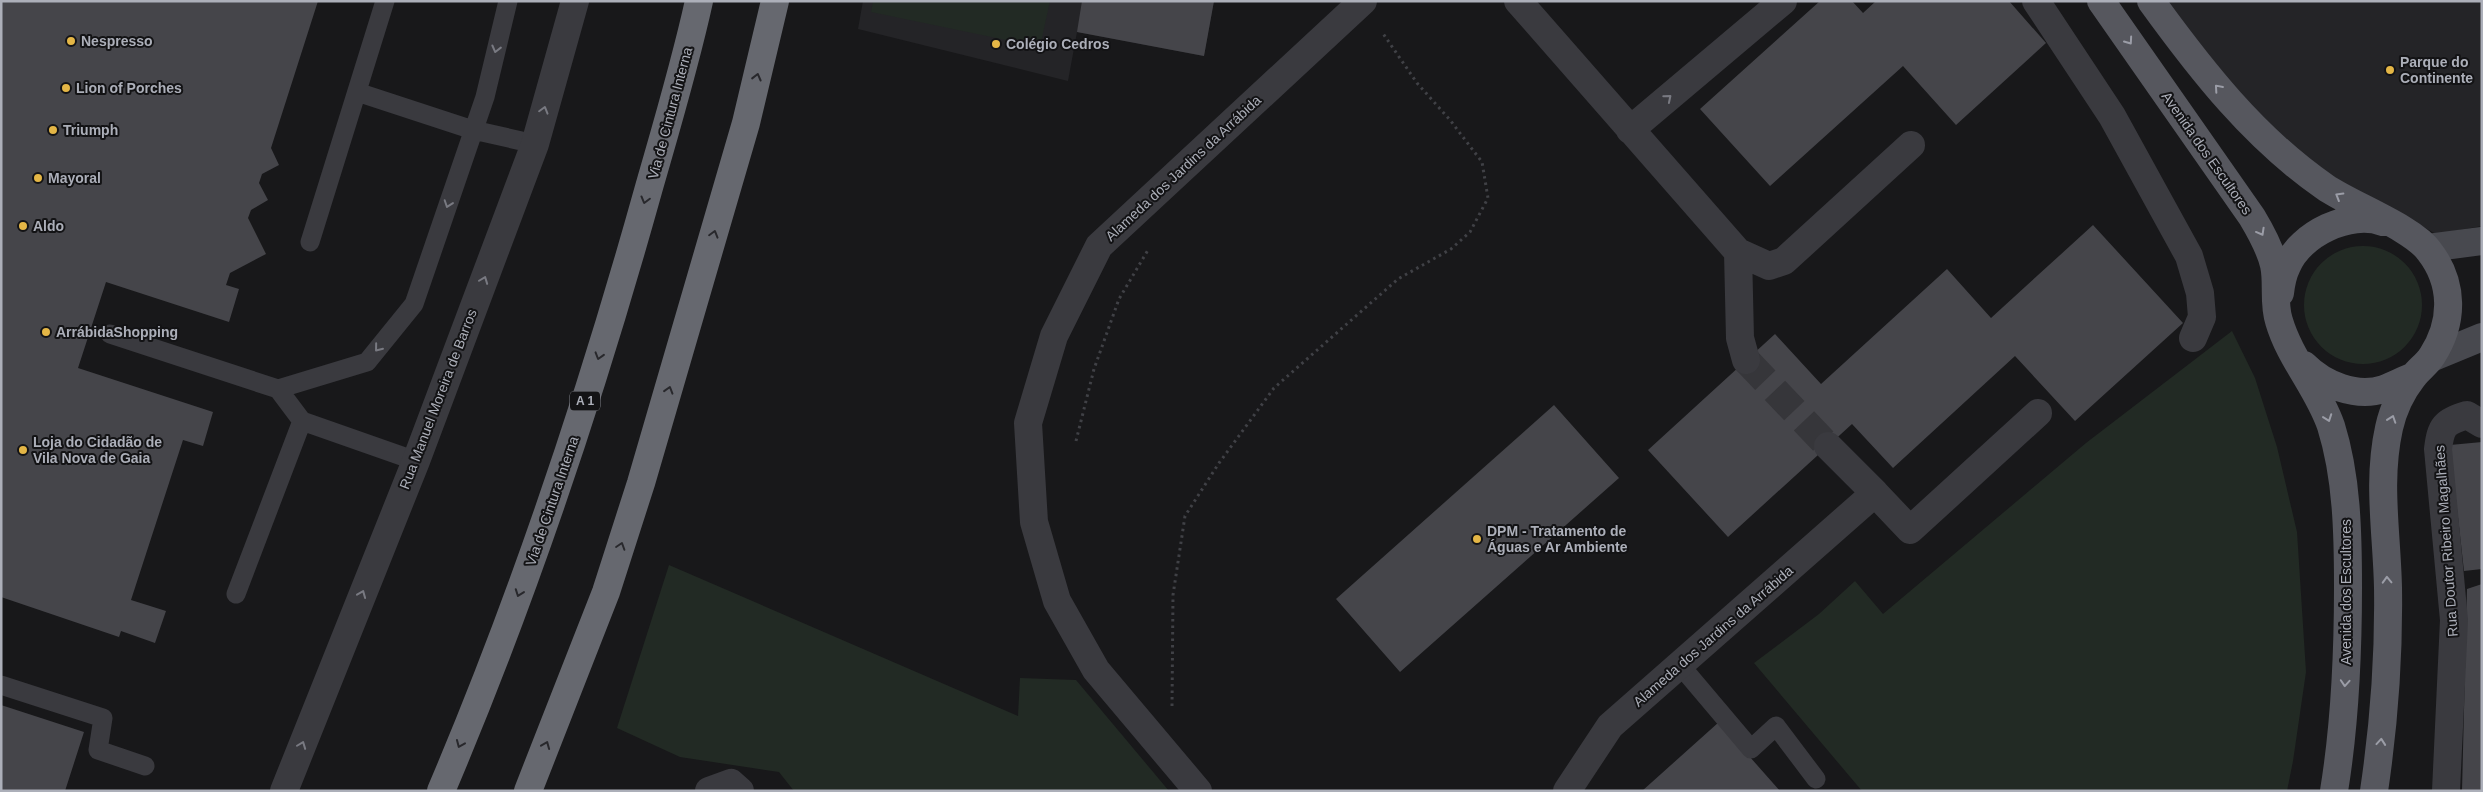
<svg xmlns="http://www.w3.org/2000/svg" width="2483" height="792" font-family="Arial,sans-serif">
<rect width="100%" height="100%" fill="#18181a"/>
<path fill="#242427" d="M863 1H1214L1204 56 1077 32 1068 81 858 29Z
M2164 1H2482V226L2436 234 2332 176 2264 124Z"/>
<path fill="#222a24" d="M873 1H1050L1040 47 871 12Z
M2304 305a59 59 0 1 1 118 0a59 59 0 1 1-118 0Z
M2232 331 2255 378 2277 447 2297 532 2306 672 2293 761 2287 791H1862L1754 663 1819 614 1855 581 1883 614 2086 443Z
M669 565 1018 716 1020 678 1076 680 1169 791H794L779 772 680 757 617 728Z"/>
<path fill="#45454a" d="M1 1H318L271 148 279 165 262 174 259 183 268 200 251 210 248 218 266 254 230 273 226 285 239 289 229 322 106 282 78 368 213 412 203 446 183 440 131 600 166 611 155 643 121 631 119 637 1 597Z
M1082 1H1214L1204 56 1077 32Z
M1820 1H1852L1863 13 1876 1H2009L2046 43 1956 125 1903 66 1770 186 1700 109Z
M2093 225 2183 323 2075 421 2015 356 1893 468 1852 424 1728 537 1648 450 1775 334 1821 384 1947 269 1991 318Z
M1554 405 1619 478 1400 672 1336 599Z
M2482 442V569L2464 571 2450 445Z
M2482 584V791H2462L2467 589Z
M1 705 84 732 65 791H1Z
M1719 722 1780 791H1642Z"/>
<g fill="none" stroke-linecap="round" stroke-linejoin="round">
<path stroke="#36363a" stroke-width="28" stroke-dasharray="28 14" stroke-linecap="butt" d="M1746 360 1828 446"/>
<path stroke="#404146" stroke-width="3" stroke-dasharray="2.5 4" stroke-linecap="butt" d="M1076 441 1094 369 1119 299 1148 250
M1172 706 1173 595 1185 516 1219 463 1274 388 1398 279 1451 249 1470 232 1488 198 1482 162 1450 120 1417 83 1382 32"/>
<path stroke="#3a3a3f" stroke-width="19" d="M357 92 473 130 535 144
M310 242 385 1
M110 334 278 389 302 421 416 461
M278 389 367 362 414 304 485 97 508 1
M236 594 302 421
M1680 665 1751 749 1776 726 1816 779
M1 685 103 718 98 750 145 766"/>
<path stroke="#3a3a3f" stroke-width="28" d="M1518 1 1738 252 1769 266 1784 261 1911 145
M2036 1 2112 116 2189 256 2200 293 2202 317 2193 338
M1630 130 1783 1
M1738 252 1740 338 1746 360
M1828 446 1875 493
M709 791 731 783 740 791
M1198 791 1096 670 1057 601 1034 522 1028 423 1054 336 1099 246 1363 1
M1567 791 1610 726 1875 493 1910 530 2038 413
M2446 791 2454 620 2438 449C2441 426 2444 422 2467 415L2482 424"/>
<path stroke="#3a3a3f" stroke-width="28" d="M284 791 416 461 535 144 575 1"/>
<path stroke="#48494f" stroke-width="28" d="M2428 248 2482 241
M2431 358 2482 337"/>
<path stroke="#56575e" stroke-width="28" d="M2101 1 2252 217C2261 232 2270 248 2274 265 2278 283 2273 303 2279 321 2290 359 2318 388 2331 426 2347 477 2348 534 2348 587 2348 655 2345 724 2334 791
M2151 1C2201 70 2254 138 2325 187 2351 205 2413 228 2429 251 2454 283 2454 322 2432 356 2427 364 2419 369 2413 377 2402 391 2393 410 2389 428 2377 482 2387 534 2388 588 2389 656 2384 724 2374 791
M2280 293C2281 284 2283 274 2287 266 2300 234 2350 210 2383 222
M2304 365C2324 385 2356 398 2384 389 2394 385 2404 380 2414 376"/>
<path stroke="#66686f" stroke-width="28" d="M441 791C524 596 591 395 648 191 666 128 685 65 699 1
M528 791 606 592 641 483 746 123 775 1"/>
</g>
<defs><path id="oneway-chevron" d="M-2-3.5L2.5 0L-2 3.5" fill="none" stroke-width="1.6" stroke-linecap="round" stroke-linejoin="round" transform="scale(1.25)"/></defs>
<g stroke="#9b9da7">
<use href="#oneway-chevron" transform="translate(2129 41) rotate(55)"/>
<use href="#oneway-chevron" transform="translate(2218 88) rotate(-131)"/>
<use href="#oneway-chevron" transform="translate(2339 196) rotate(-149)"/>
<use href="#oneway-chevron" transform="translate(2261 232) rotate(61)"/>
<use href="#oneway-chevron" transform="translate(2328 418) rotate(70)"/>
<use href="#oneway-chevron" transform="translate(2392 419) rotate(-71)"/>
<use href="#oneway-chevron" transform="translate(2387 580) rotate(-92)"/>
<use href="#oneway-chevron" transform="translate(2345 683) rotate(94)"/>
<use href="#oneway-chevron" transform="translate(2381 742) rotate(-85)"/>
</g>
<g stroke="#797a82">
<use href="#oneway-chevron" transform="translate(496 49) rotate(104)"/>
<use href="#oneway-chevron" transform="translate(1668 98) rotate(-40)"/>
<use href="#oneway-chevron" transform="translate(544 110) rotate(-74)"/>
<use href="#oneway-chevron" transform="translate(448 204) rotate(109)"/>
<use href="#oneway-chevron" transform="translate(484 280) rotate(-69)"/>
<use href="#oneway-chevron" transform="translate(378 348) rotate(129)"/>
<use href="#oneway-chevron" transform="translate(362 594) rotate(-68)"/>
<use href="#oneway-chevron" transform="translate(302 745) rotate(-69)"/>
</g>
<g stroke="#28282c">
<use href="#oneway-chevron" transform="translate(757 77) rotate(-76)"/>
<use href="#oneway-chevron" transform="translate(645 200) rotate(105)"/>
<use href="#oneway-chevron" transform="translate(714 234) rotate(-74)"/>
<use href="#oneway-chevron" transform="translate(599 356) rotate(107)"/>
<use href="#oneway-chevron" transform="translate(669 390) rotate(-73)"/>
<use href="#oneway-chevron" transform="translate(621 546) rotate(-72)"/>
<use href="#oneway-chevron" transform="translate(519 593) rotate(110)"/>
<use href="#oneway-chevron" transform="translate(460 744) rotate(113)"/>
<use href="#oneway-chevron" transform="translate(546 745) rotate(-68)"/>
</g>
<g fill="#e4b646" stroke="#131315" stroke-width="2">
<circle cx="71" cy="41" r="5"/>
<circle cx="996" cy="44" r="5"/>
<circle cx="2390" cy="70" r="5"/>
<circle cx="66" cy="88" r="5"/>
<circle cx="53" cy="130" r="5"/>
<circle cx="38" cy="178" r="5"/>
<circle cx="23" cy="226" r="5"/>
<circle cx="46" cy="332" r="5"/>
<circle cx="23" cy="450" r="5"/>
<circle cx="1477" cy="539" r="5"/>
</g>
<g text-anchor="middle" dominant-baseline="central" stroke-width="4" stroke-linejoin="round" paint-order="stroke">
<rect fill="#131315" stroke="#7e8088" stroke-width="1" x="570" y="391.5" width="30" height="19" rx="4"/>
<g font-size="12" font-weight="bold" fill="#acafb9">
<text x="585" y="401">A 1</text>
</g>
<g font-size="14" font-weight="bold" fill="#acafb9" stroke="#131315" text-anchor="start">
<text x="81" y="41">Nespresso</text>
<text x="1006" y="44">Colégio Cedros</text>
<text x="2400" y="62">Parque do<tspan x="2400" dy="16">Continente</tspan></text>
<text x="76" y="88">Lion of Porches</text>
<text x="63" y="130">Triumph</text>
<text x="48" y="178">Mayoral</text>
<text x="33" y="226">Aldo</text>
<text x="56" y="332">ArrábidaShopping</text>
<text x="33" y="442">Loja do Cidadão de<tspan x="33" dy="16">Vila Nova de Gaia</tspan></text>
<text x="1487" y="531">DPM - Tratamento de<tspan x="1487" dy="16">Águas e Ar Ambiente</tspan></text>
</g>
<g font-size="14" fill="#acafb9" stroke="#131315">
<text transform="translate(670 113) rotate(-75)">Via de Cintura Interna</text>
<text transform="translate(2207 153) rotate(55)">Avenida dos Escultores</text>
<text transform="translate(1183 168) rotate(-43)">Alameda dos Jardins da Arrábida</text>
<text transform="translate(438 399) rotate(-69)">Rua Manuel Moreira de Barros</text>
<text transform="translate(552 501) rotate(-71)">Via de Cintura Interna</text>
<text transform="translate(2446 541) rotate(-94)">Rua Doutor Ribeiro Magalhães</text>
<text transform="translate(2346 592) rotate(-90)">Avenida dos Escultores</text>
<text transform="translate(1713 636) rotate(-41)">Alameda dos Jardins da Arrábida</text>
</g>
</g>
<rect width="2483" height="792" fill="none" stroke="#acafb9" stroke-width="5"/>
</svg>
